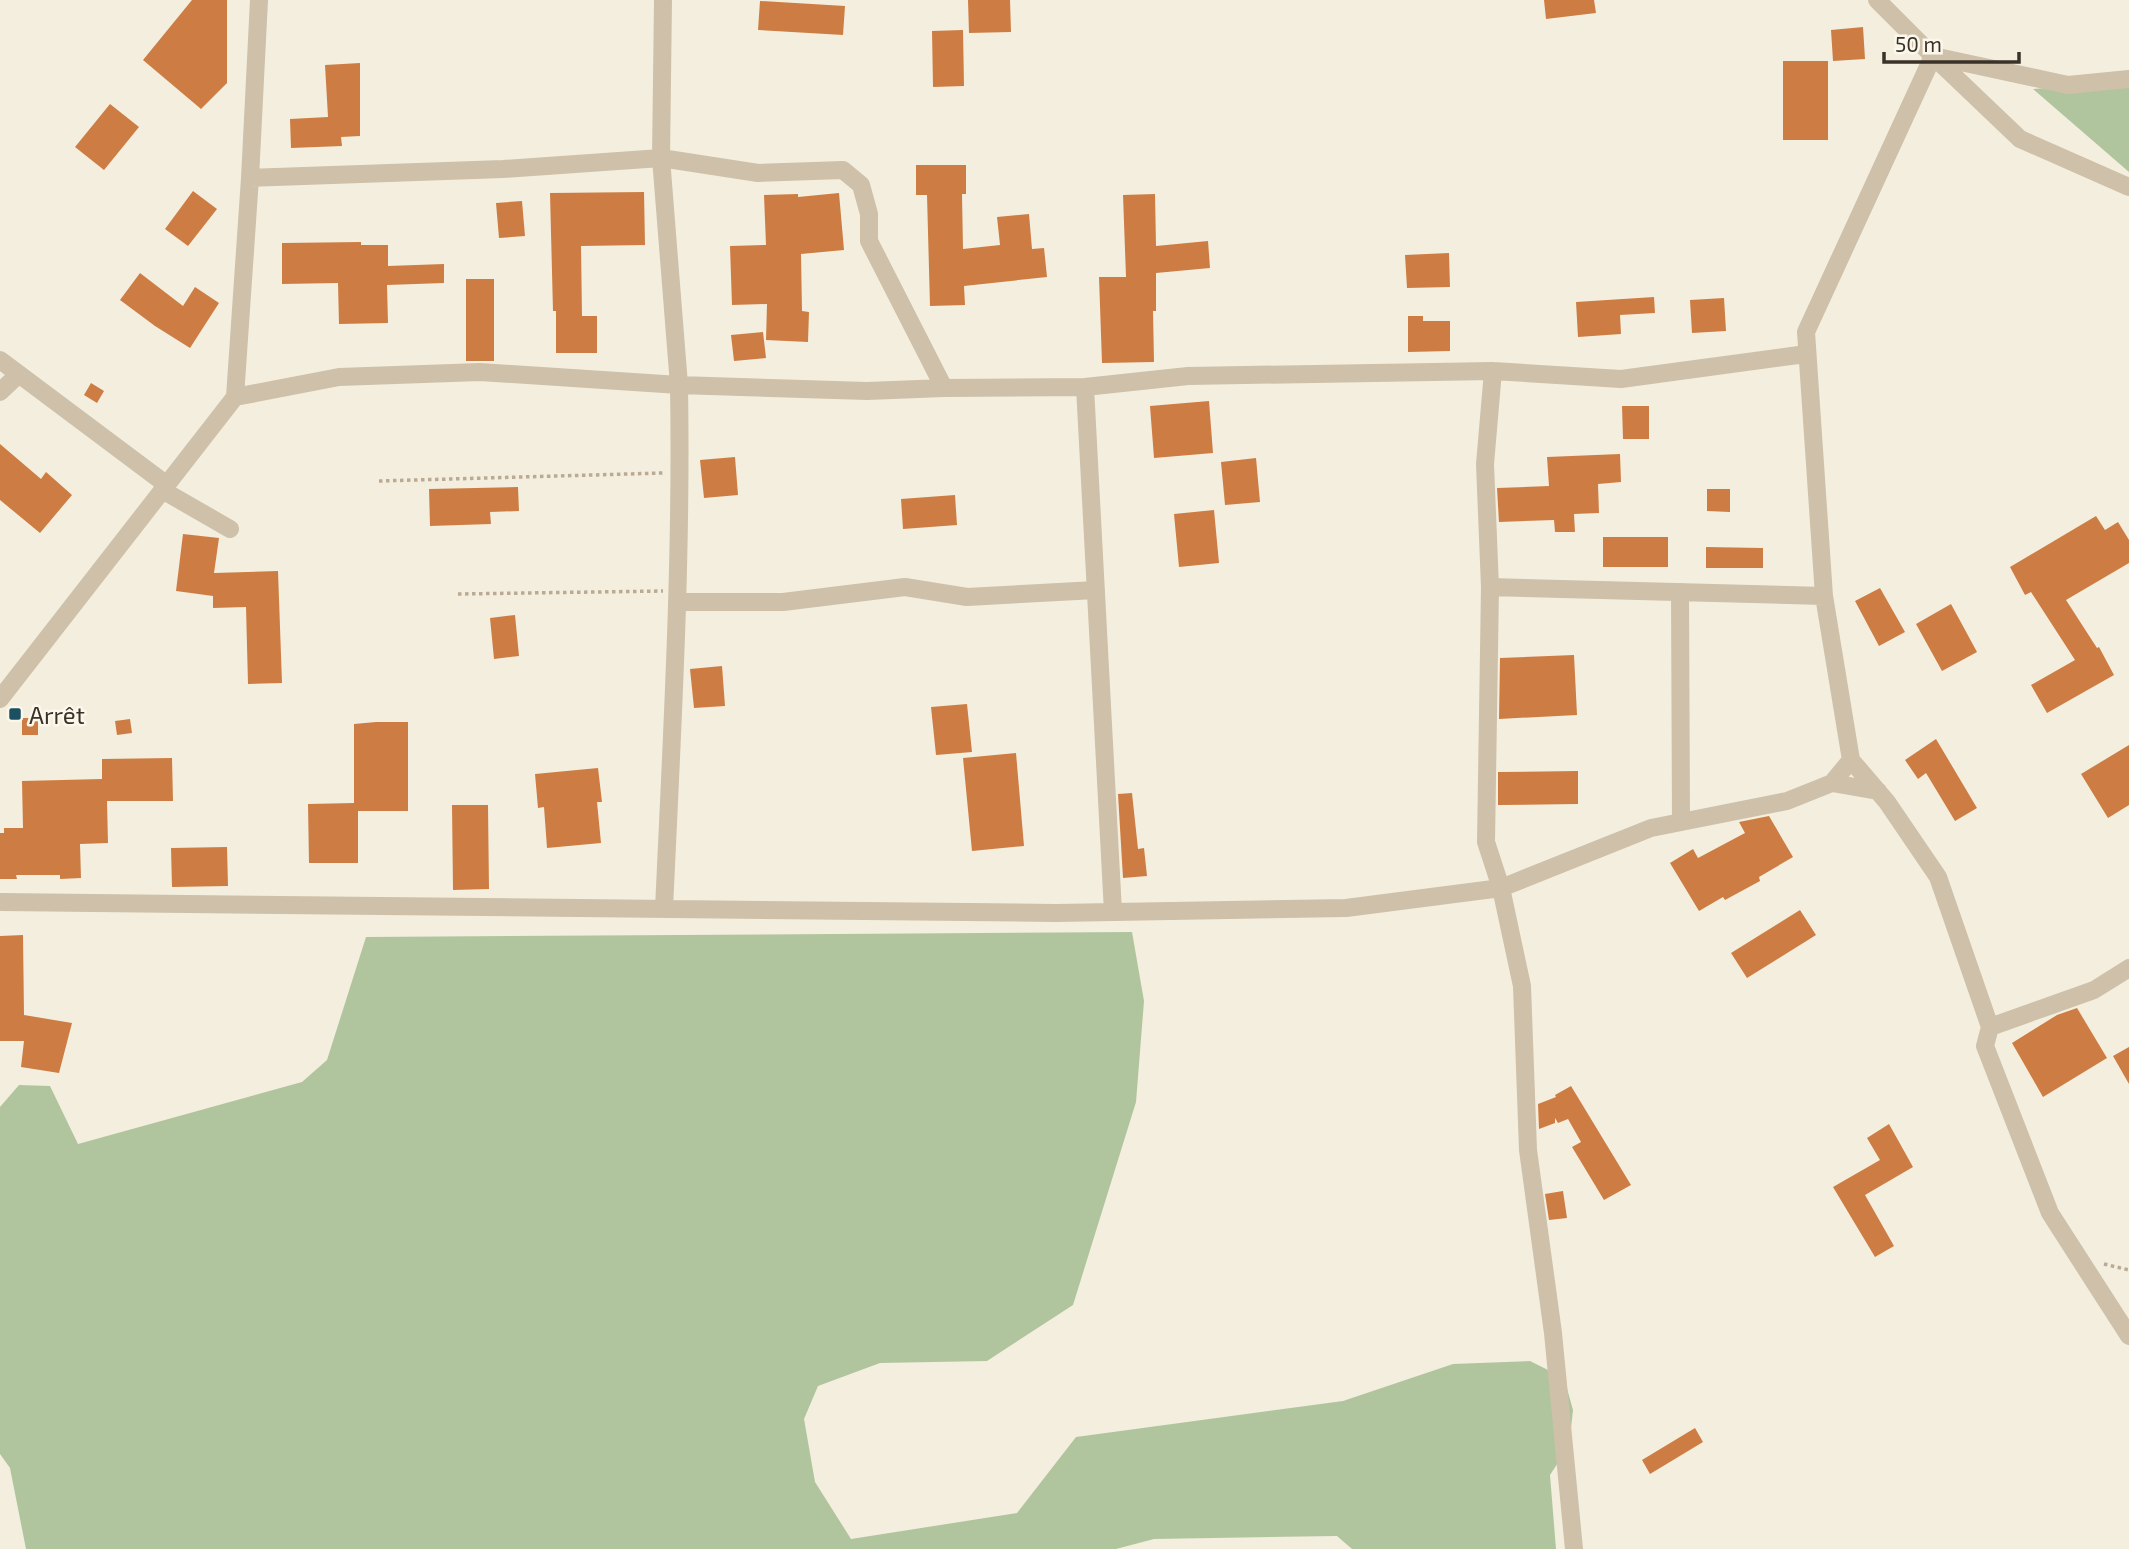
<svg xmlns="http://www.w3.org/2000/svg" width="2129" height="1549" font-family="'Exo 2',sans-serif">
<rect width="100%" height="100%" fill="#f4eede"/>
<path fill="#b0c59d" d="M2129 82V172L2033 89Z
M1132 932 1144 1001 1136 1102 1073 1305 987 1361 880 1363 818 1386 804 1419 815 1482 851 1539 1017 1513 1076 1437 1343 1401 1453 1364 1530 1361 1564 1378 1573 1410 1569 1446 1550 1475 1556 1549H1352L1337 1536 1154 1539 1116 1549H26L10 1468 0 1454V1107L19 1085 50 1086 78 1144 302 1082 327 1060 366 937Z"/>
<path fill="#cd7d43" d="M192 0H227V83L201 109 143 60Z
M968 0H1010L1011 32 969 33Z
M1544 0H1594L1596 13 1546 19Z
M760 1 845 6 843 35 758 30Z
M1863 27 1865 59 1833 61 1831 30Z
M963 30 964 86 933 87 932 31Z
M1783 61H1828V140H1783Z
M360 63V136L341 137 342 146 291 148 290 119 328 117 325 65Z
M110 104 139 127 104 170 75 147Z
M916 165H966V194H962L963 249 1000 245 997 217 1029 214 1032 249 1044 248 1047 277 964 286 965 305 930 306 927 195H916Z
M193 191 217 209 188 246 165 229Z
M644 192 645 245 581 246 582 316H597V353H556V311H553L550 193Z
M839 193 844 250 801 254 802 311 809 312 808 342 766 340 767 304 732 305 730 246 766 245 764 195 798 194V197Z
M1155 194 1156 246 1208 241 1210 268 1156 273V311H1153L1154 362 1102 363 1099 277H1126L1123 195Z
M522 201 525 236 499 238 496 203Z
M361 242V245H388V266L444 264V283L387 285 388 323 339 324 338 283 282 284V243Z
M1449 253 1450 287 1407 288 1405 255Z
M140 273 183 306 195 287 219 303 190 348 155 326 120 300Z
M466 279H494V361H466Z
M1654 297 1655 313 1620 315 1621 334 1578 337 1576 302Z
M1724 298 1726 331 1692 333 1690 300Z
M1408 316H1423V321H1450V351L1408 352Z
M763 332 766 358 734 361 731 335Z
M91 383 104 391 97 403 84 395Z
M1209 401 1213 453 1154 458 1150 406Z
M1622 406H1649V439H1623Z
M0 444 41 479 46 472 72 495 40 533 0 500Z
M1620 454 1621 482 1598 484 1599 513 1574 514 1575 532H1555L1554 520 1499 522 1497 488 1549 486 1547 457Z
M735 457 738 495 704 498 700 460Z
M1256 458 1260 502 1225 505 1221 462Z
M518 487 519 511 490 512 491 524 430 526 429 489Z
M1707 489H1730V512L1707 511Z
M955 495 957 525 903 529 901 499Z
M1214 510 1219 563 1179 567 1174 514Z
M2096 516 2105 530 2118 522 2129 540V563L2066 600 2097 648 2099 647 2114 675 2047 713 2031 685 2075 660 2031 592 2025 595 2010 567Z
M183 534 219 538 214 573 278 571 282 683 248 684 246 607 213 608V596L176 591Z
M1603 537H1668V567H1603Z
M1706 547 1763 548V568H1706Z
M1880 588 1905 632 1879 646 1855 601Z
M1951 604 1977 652 1942 671 1916 624Z
M515 615 519 656 494 659 490 618Z
M1574 655 1577 715 1499 719 1500 658Z
M722 666 725 706 694 708 690 669Z
M967 704 972 752 936 755 931 707Z
M22 718H38V735H22Z
M130 719 132 733 117 735 115 721Z
M376 722H408V811H358V863H309L308 804 354 803V724Z
M1936 739 1977 808 1955 821 1926 773 1918 779 1905 760Z
M2129 745V805L2108 818 2081 774Z
M1016 753 1024 846 972 851 963 758Z
M172 758 173 801H107L108 843 80 844 81 878 60 879V875H16L17 879H0V833H4V828H23L22 781 102 779V759Z
M598 768 602 802H597L601 843 547 848 544 807 538 808 535 774Z
M1578 771V804L1498 805V772Z
M1132 793 1138 849 1144 848 1147 876 1123 878 1118 794Z
M452 805H488L489 889 453 890Z
M1769 816 1793 857 1759 877 1760 881 1725 900 1723 897 1699 911 1670 863 1693 849 1698 858 1745 833 1739 822Z
M227 847 228 886 172 887 171 848Z
M1800 910 1816 935 1747 978 1731 953Z
M23 935 24 1015 72 1023 59 1073 21 1067 24 1041H0V936Z
M2077 1008 2107 1058 2043 1097 2012 1043 2057 1015Z
M2129 1047V1084L2113 1056Z
M1571 1086 1631 1185 1604 1200 1572 1147 1581 1142 1568 1119 1558 1123 1555 1118V1123L1539 1129 1538 1104 1556 1097 1555 1095Z
M1889 1124 1913 1167 1865 1195 1894 1246 1875 1257 1833 1187 1880 1160 1867 1138Z
M1563 1191 1567 1218 1549 1220 1545 1194Z
M1695 1428 1703 1442 1650 1474 1642 1460Z"/>
<g fill="none" stroke-linecap="round" stroke-linejoin="round">
<path stroke="#baaa93" stroke-width="3.5" stroke-dasharray="3.5 3.5" stroke-linecap="butt" d="M379 481 663 473
M458 594 663 591
M2104 1264 2129 1270"/>
<path stroke="#cec0a9" stroke-width="18" d="M1877 0 1933 56 2068 85 2129 79
M250 178 503 169 661 158 758 173 843 170 861 185 869 214V241L944 388 1085 387 1188 376 1493 371 1621 379 1806 354
M0 360 167 485 164 491 230 529
M1493 371 1485 464 1490 587 1486 842 1501 888 1522 986 1528 1150 1553 1333 1574 1549
M1085 387 1113 912
M0 392 19 374
M235 397 339 377 480 372 679 385 661 158 663 0
M1490 587 1824 596
M1680 592 1681 821
M678 602H783L905 587 967 597 1096 590
M0 699 235 397 250 178 259 0
M1851 760 1887 802 1938 877 1990 1027 1985 1046 2050 1213 2129 1336
M1832 783 1878 791
M0 902 1056 913 1346 908 1501 888 1651 828 1787 801 1832 783 1851 760 1824 596 1806 332 1933 56 2020 139 2129 187
M664 909C672 734 682 560 679 385L867 391 944 388
M1990 1027 2094 990 2129 968"/>
</g>
<rect fill="#1c4f5f" stroke="#fbf7eb" stroke-width="2.5" x="8" y="707" width="14" height="14" rx="3.5"/>
<g text-anchor="middle" dominant-baseline="central" stroke-width="5" stroke-linejoin="round" paint-order="stroke">
<g font-size="24" fill="#3a3129" stroke="#fbf7eb" text-anchor="start">
<text x="29" y="714">Arrêt</text>
</g>
</g>
<path d="M1884 52v10h135v-10" fill="none" stroke="#3a3129" stroke-width="3.5"/>
<text x="1895" y="52" font-size="21" fill="#3a3129" stroke="#fbf7eb" stroke-width="5" paint-order="stroke">50 m</text>
</svg>
